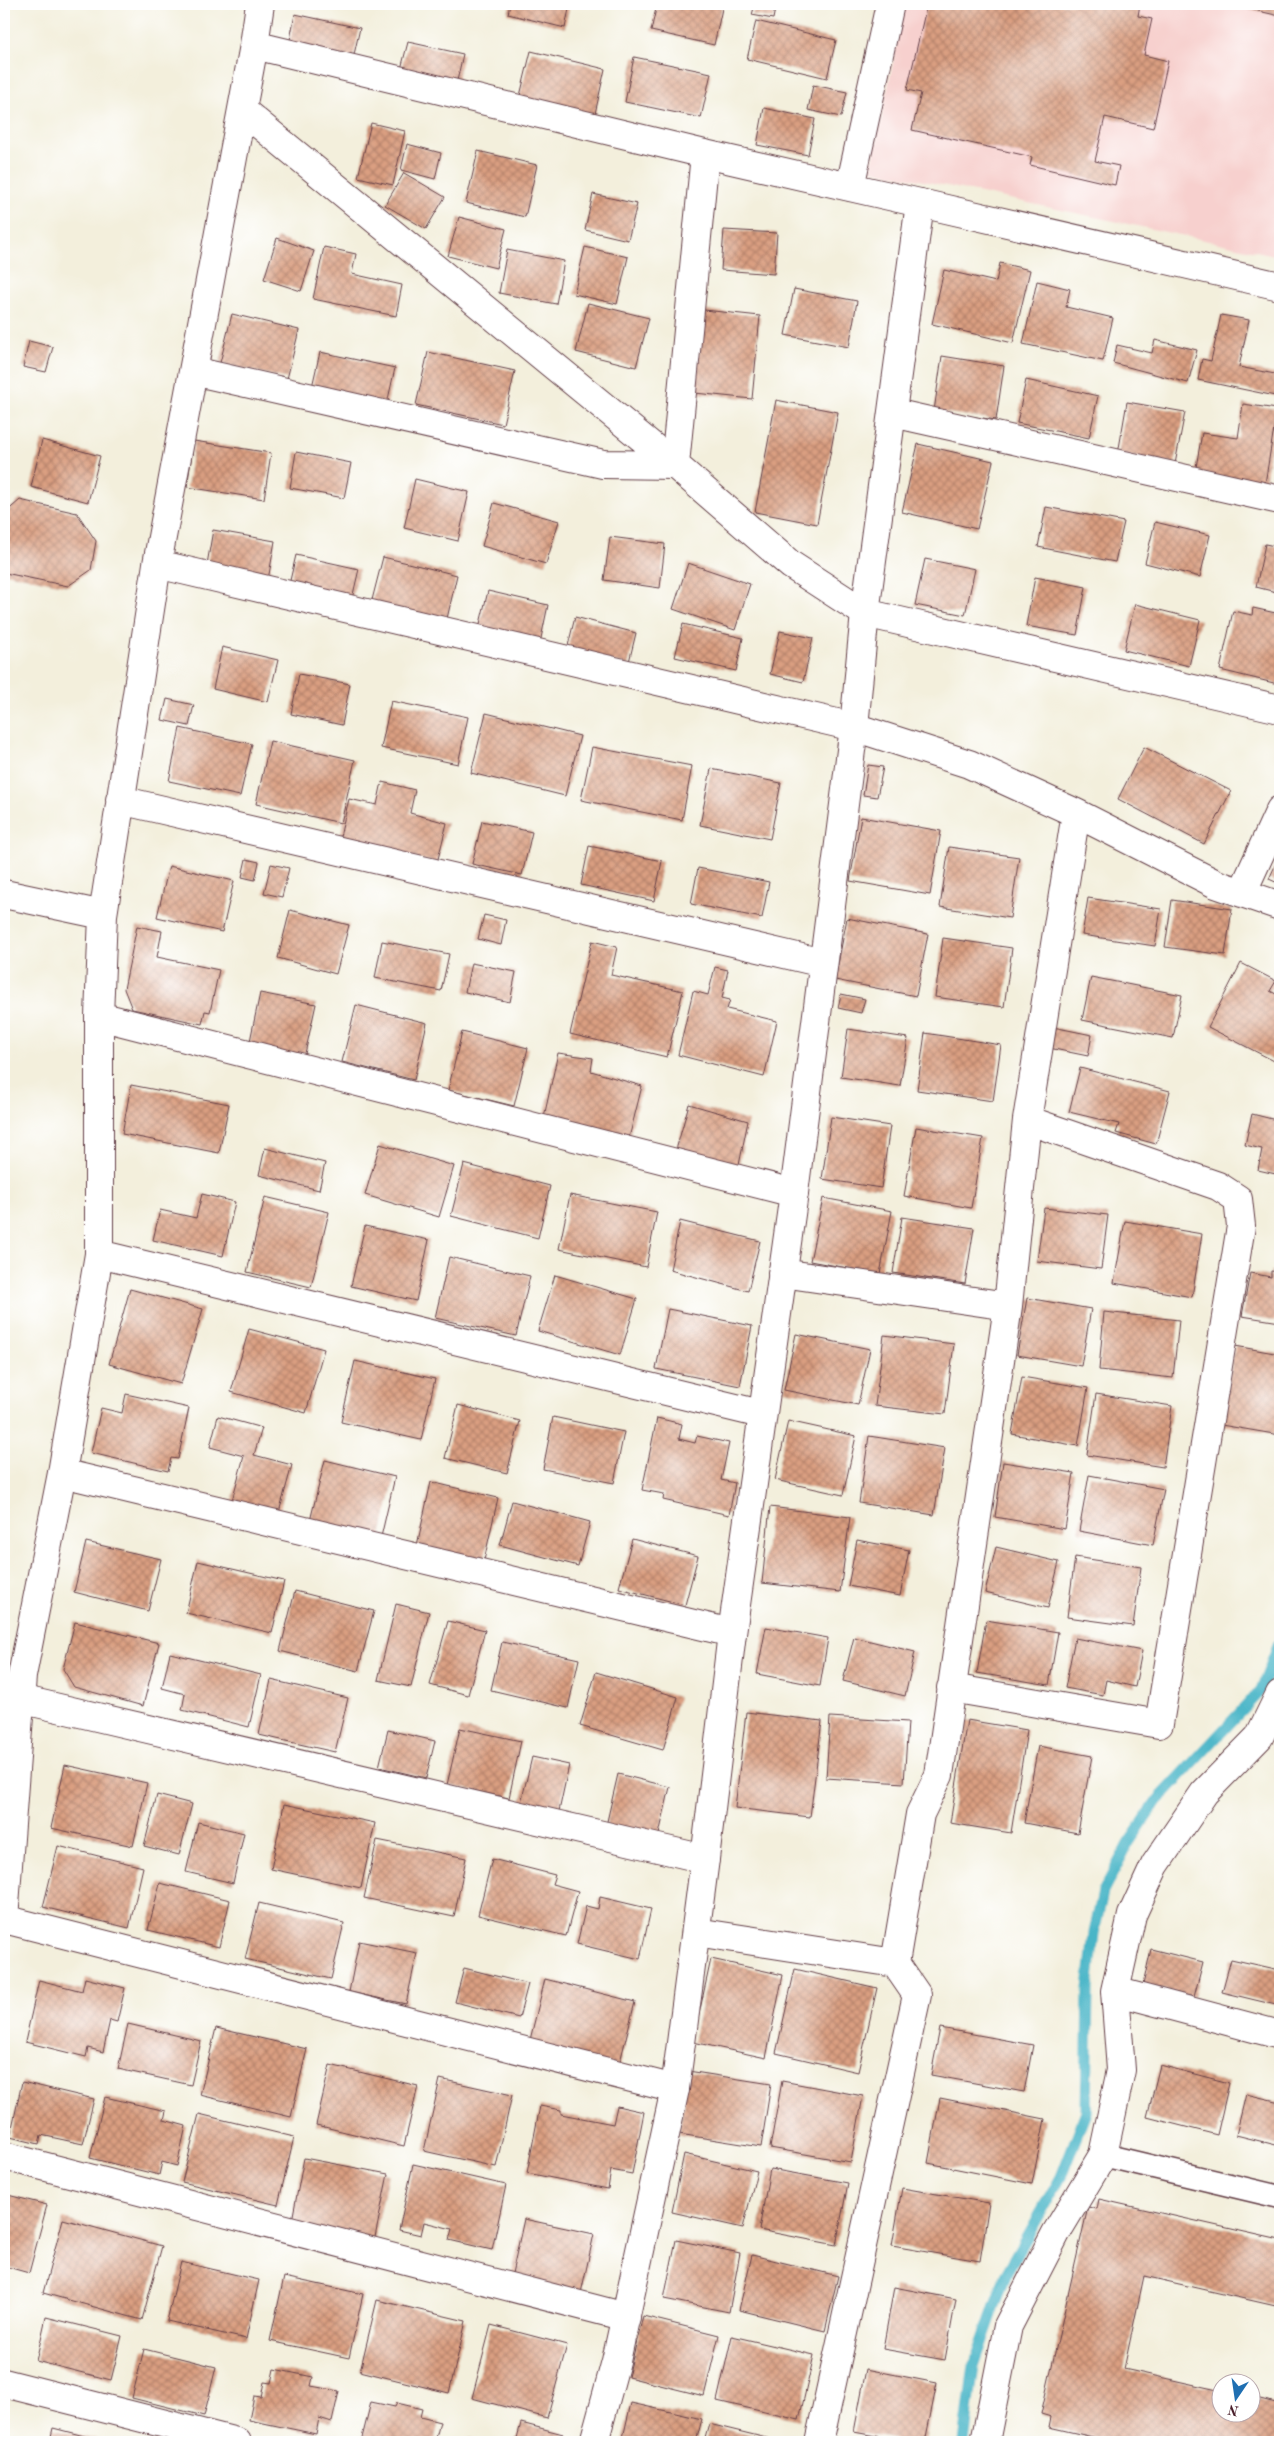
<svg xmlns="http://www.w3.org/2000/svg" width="1284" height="2446" font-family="'Old Standard TT',serif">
<defs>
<pattern id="building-cross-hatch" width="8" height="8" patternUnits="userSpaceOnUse" patternTransform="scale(1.25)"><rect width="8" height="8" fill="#da9f81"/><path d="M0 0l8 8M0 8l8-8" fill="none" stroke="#b3816a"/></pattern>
</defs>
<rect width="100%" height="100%" fill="#fff"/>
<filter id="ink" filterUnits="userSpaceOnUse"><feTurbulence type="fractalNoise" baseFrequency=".02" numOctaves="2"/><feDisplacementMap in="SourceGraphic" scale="10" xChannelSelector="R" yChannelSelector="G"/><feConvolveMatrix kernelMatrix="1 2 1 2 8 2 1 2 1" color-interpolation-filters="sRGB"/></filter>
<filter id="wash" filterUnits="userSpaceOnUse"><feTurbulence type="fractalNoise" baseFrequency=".0096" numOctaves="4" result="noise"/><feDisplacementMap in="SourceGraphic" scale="20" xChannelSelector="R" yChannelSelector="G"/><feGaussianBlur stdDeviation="1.12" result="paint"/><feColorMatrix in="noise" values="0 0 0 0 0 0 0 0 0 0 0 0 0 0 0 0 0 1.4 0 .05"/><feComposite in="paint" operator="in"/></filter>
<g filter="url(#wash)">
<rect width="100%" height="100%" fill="#f3efdc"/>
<path fill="#f7d0ce" d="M905 4H1280V256L871 170Z"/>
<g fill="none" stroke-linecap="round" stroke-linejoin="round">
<path stroke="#4ab5c7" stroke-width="11" d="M964 2442 974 2366 1006 2274 1061 2177 1086 2112 1088 1989 1094 1933 1103 1892 1128 1844 1157 1801 1261 1690 1280 1641"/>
</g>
<g id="blocks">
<path fill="url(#building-cross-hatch)" d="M510 4H570L565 28 508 14Z
M657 4H723L714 45 651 31Z
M755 4H776L773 19 752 15Z
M927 4H1140L1138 16 1152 19 1144 55 1168 61 1153 128 1105 117 1095 161 1119 166 1115 185 1030 165 1032 157 912 130 921 93 907 90Z
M1242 4H1280V16L1241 7Z
M295 14 360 28 353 59 289 45Z
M756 21 836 40 827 78 747 59Z
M408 42 463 54 457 81 401 69Z
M531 51 605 69 594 118 519 100Z
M634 57 711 73 701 118 625 102Z
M813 85 847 92 841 117 808 110Z
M764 108 815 119 808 155 757 145Z
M371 123 405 131 393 185 358 177Z
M407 144 441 153 435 179 401 170Z
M478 151 537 165 525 217 466 203Z
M404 173 445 197 426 229 385 205Z
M593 194 637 204 628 240 585 230Z
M459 217 506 229 496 268 448 256Z
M724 230 777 233 774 274 721 270Z
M277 238 314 251 301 291 264 279Z
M324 247 356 254 352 274 402 285 396 316 313 299Z
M585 247 628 257 617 304 574 294Z
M507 250 564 261 556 304 499 293Z
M1000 263 1030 270 1013 343 932 324 944 270 996 282Z
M1037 281 1070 289 1066 307 1113 318 1103 361 1023 344Z
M794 289 857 301 849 347 785 335Z
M588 303 649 318 636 367 576 352Z
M704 310 760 316 752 399 695 393Z
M232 314 299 330 287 379 220 363Z
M1221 315 1249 320 1239 367 1280 375V397L1198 380 1202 359 1211 361Z
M1155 340 1197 350 1188 383 1113 363 1117 345 1152 353Z
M29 341 53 347 46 372 23 367Z
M320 352 395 368 387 404 312 387Z
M428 352 515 371 503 424 416 405Z
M942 356 1004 366 996 420 934 411Z
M1026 380 1098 396 1089 438 1017 423Z
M776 400 838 412 817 524 755 512Z
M1127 402 1185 412 1175 464 1118 454Z
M1243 404 1277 409 1265 484 1195 473 1202 433 1238 438Z
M42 440 100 456 88 502 31 487Z
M194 441 271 453 264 499 187 487Z
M918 444 993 461 977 529 902 512Z
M296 452 351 463 344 498 290 488Z
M415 479 469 492 458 541 404 528Z
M20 500 77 513 96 541 91 570 68 586 5 573 4 514Z
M494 503 559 521 546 564 482 546Z
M1046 507 1124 522 1115 562 1038 547Z
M1155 522 1210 535 1200 577 1145 563Z
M213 530 275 541 268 580 206 570Z
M610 537 665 544 660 588 604 580Z
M1265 544 1280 547V593L1256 587Z
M296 555 359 569 351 603 288 589Z
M383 557 457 575 446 623 371 604Z
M925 559 975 569 965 615 915 605Z
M688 563 750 584 735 630 673 609Z
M1035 577 1086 587 1077 635 1026 626Z
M488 591 548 605 540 643 479 628Z
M1135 604 1200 620 1189 666 1124 650Z
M1253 608 1280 614V675L1278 684 1220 670 1233 611 1252 615Z
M575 617 636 633 628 666 567 650Z
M683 624 743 638 736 671 675 657Z
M780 631 813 638 803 682 770 674Z
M222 647 278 660 268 702 213 689Z
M299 674 350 684 342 725 291 714Z
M167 699 194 705 189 726 162 720Z
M391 701 468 717 458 764 381 748Z
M486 713 580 736 565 796 471 773Z
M180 728 252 744 240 796 169 781Z
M270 741 355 760 341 823 256 804Z
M592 747 692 766 682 820 581 800Z
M1144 747 1231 791 1204 844 1118 799Z
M868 765 883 767 877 797 863 795Z
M711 769 781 783 770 839 700 825Z
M382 782 415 790 410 813 447 823 437 863 339 841 349 799 377 805Z
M861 817 941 831 930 895 850 881Z
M482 821 532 832 522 875 472 864Z
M589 846 662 861 654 901 581 885Z
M949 847 1019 857 1010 918 940 907Z
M1280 855V884L1269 879Z
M246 859 259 862 255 880 242 877Z
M271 864 289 868 282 897 264 893Z
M169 866 234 881 222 932 157 917Z
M698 868 769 882 762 918 691 904Z
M1088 898 1161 909 1155 946 1082 935Z
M1172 900 1232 909 1225 955 1165 947Z
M290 910 349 925 336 974 278 958Z
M484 915 506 920 501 945 478 939Z
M847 918 928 934 916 996 835 980Z
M137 926 162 931 157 957 219 970 210 1012 205 1011 202 1024 132 1009 124 989Z
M943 938 1012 948 1004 1007 935 997Z
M382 941 449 954 441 991 375 978Z
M592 941 617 947 611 975 683 991 667 1057 570 1034Z
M471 963 516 972 510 1002 465 992Z
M1241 963 1276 981 1270 991 1280 996V1064L1208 1027Z
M715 967 728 970 722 998 730 1000 727 1009 777 1021 764 1077 678 1055 693 991 708 995Z
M1091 977 1182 995 1173 1038 1082 1020Z
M260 993 316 1004 304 1058 249 1046Z
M841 994 865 999 861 1013 838 1008Z
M356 1005 427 1023 414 1080 342 1062Z
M1053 1027 1092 1035 1088 1056 1049 1048Z
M848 1029 908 1038 900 1086 841 1077Z
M462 1032 528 1048 514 1106 448 1090Z
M925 1033 1001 1045 993 1101 917 1090Z
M558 1053 593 1058 591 1071 642 1086 629 1138 544 1117Z
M1080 1068 1170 1091 1156 1144 1116 1133 1119 1124 1069 1112Z
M131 1085 229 1104 219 1153 122 1134Z
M689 1104 748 1121 739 1165 676 1150Z
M1252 1114 1280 1121V1175L1258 1170 1262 1149 1245 1145Z
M831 1117 890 1126 881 1188 822 1179Z
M916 1127 983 1138 971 1208 904 1196Z
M380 1144 454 1166 439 1217 365 1195Z
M265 1148 325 1163 319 1190 259 1175Z
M464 1164 550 1186 538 1238 451 1216Z
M202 1194 235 1202 223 1256 153 1240 160 1210 196 1218Z
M570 1195 657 1212 646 1267 559 1249Z
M265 1197 329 1212 311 1287 247 1272Z
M823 1198 892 1211 880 1274 810 1261Z
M1044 1208 1108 1215 1101 1269 1037 1261Z
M902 1217 974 1228 965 1284 893 1273Z
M680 1221 760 1241 748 1291 670 1270Z
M1125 1221 1202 1234 1192 1297 1114 1283Z
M365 1226 429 1240 416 1301 351 1286Z
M449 1257 530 1276 516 1336 435 1318Z
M1271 1271 1280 1272V1322L1242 1316 1250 1273 1271 1277Z
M555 1275 637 1299 620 1355 538 1331Z
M130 1289 203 1309 181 1384 109 1364Z
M1027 1298 1091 1309 1081 1366 1017 1355Z
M668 1309 752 1326 740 1386 656 1369Z
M1104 1312 1179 1320 1173 1378 1099 1370Z
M249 1329 324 1349 306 1413 231 1392Z
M796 1334 870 1349 858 1405 784 1390Z
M884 1335 954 1344 945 1414 875 1406Z
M1235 1346 1280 1354V1435L1221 1425Z
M355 1361 435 1379 421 1440 341 1422Z
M1022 1377 1088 1388 1078 1446 1012 1434Z
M126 1394 189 1408 178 1459 171 1458 168 1471 91 1453 101 1408 122 1413Z
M1096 1394 1172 1406 1163 1467 1087 1455Z
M458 1405 520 1421 507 1473 445 1458Z
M218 1416 262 1428 254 1455 292 1465 278 1516 231 1504 244 1456 210 1447Z
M553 1417 624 1432 614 1483 543 1469Z
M657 1418 682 1424 679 1439 695 1443 697 1436 729 1443 721 1480 735 1483 729 1515 663 1500 664 1494 642 1490Z
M788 1421 856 1436 843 1495 775 1480Z
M869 1436 945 1448 934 1515 859 1503Z
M325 1460 395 1477 381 1537 310 1521Z
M1003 1462 1074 1473 1065 1529 995 1517Z
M1089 1475 1164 1489 1153 1545 1079 1531Z
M431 1482 498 1498 483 1565 416 1550Z
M512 1501 590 1522 578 1566 500 1545Z
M770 1507 850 1517 840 1592 762 1583Z
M632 1539 698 1556 685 1605 619 1588Z
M857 1540 909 1550 900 1596 848 1586Z
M86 1542 161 1559 148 1611 74 1592Z
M996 1547 1059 1562 1048 1608 985 1593Z
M1075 1557 1141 1567 1133 1626 1067 1617Z
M198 1561 284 1581 272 1633 186 1613Z
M295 1591 374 1611 358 1671 280 1651Z
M396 1604 429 1612 411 1687 378 1680Z
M986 1620 1058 1632 1049 1685 977 1673Z
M448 1621 485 1630 468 1695 430 1685Z
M75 1622 159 1643 143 1706 74 1687 63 1669Z
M766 1627 828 1638 820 1686 757 1674Z
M854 1637 915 1652 905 1696 843 1681Z
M1075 1638 1142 1651 1135 1687 1106 1680 1103 1695 1065 1688Z
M502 1642 579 1659 568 1708 491 1690Z
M170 1653 261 1675 249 1727 182 1710 185 1694 162 1688Z
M596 1672 678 1697 663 1750 580 1726Z
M271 1680 348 1698 335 1752 259 1735Z
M746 1712 822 1721 810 1817 735 1808Z
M830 1717 908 1722 904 1783 826 1778Z
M967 1720 1027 1730 1011 1833 950 1823Z
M460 1728 521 1741 509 1798 447 1785Z
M388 1730 435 1741 426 1778 379 1767Z
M1038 1746 1092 1756 1078 1833 1024 1823Z
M532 1757 569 1765 558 1816 520 1807Z
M65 1765 147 1783 133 1846 51 1828Z
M618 1774 670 1787 657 1843 605 1830Z
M157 1795 192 1804 179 1855 144 1846Z
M284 1804 375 1823 361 1888 271 1869Z
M198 1822 244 1833 233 1883 186 1872Z
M377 1840 466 1858 454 1917 364 1898Z
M58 1846 143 1867 129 1928 43 1907Z
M492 1859 555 1875 552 1884 578 1891 566 1936 478 1915Z
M160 1883 230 1900 219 1947 148 1930Z
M600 1897 651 1909 640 1959 577 1944 586 1906 598 1909Z
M259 1903 344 1923 331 1979 245 1959Z
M359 1941 417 1953 406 2004 349 1992Z
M1151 1949 1203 1962 1194 1997 1143 1985Z
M711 1959 783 1975 766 2058 693 2042Z
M1231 1959 1280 1970V2006L1222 1992Z
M464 1968 528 1984 519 2018 455 2002Z
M795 1969 877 1988 858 2072 776 2053Z
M85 1978 125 1988 117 2022 110 2020 103 2052 88 2048 86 2057 25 2042 39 1980 82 1991Z
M545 1979 635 2002 619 2066 529 2044Z
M128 2024 201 2041 191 2085 118 2069Z
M216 2028 307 2049 291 2117 200 2095Z
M940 2028 1033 2045 1024 2092 931 2075Z
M330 2065 418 2086 404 2146 316 2125Z
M1160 2065 1229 2083 1217 2135 1147 2117Z
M688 2071 771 2084 761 2147 679 2134Z
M440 2079 512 2095 496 2167 424 2151Z
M782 2081 863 2096 851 2162 770 2148Z
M22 2082 94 2099 83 2144 41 2135 39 2144 10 2137Z
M1246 2094 1280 2102V2146L1236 2135Z
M105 2097 166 2111 164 2120 186 2126 177 2166 162 2162 159 2175 90 2158Z
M940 2098 1045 2119 1032 2184 928 2163Z
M540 2106 561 2110V2114L613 2124 617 2106 644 2112 632 2174 611 2170 608 2189 527 2173Z
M199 2114 294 2137 278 2205 182 2182Z
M684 2154 757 2171 743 2228 672 2212Z
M304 2158 388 2174 373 2247 290 2231Z
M413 2164 506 2185 492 2250 449 2240 452 2229 424 2222 421 2235 399 2230Z
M770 2169 848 2183 836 2245 759 2230Z
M902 2188 989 2203 980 2261 892 2246Z
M4 2194 47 2205 29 2273 4 2266Z
M1099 2199 1280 2240V2307L1144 2276 1124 2369 1222 2391V2414H1252V2397L1280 2404V2442H1115L1049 2427 1051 2417 1041 2414 1088 2207 1097 2209Z
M63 2219 162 2246 142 2320 43 2293Z
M524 2219 594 2234 581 2293 511 2278Z
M676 2240 740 2253 729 2312 664 2299Z
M752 2255 838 2276 825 2331 739 2310Z
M181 2262 259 2280 246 2339 167 2321Z
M284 2277 363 2294 349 2358 270 2341Z
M894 2287 956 2299 945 2360 883 2349Z
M377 2300 466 2321 449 2393 360 2371Z
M643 2316 719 2335 704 2396 628 2377Z
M46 2317 122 2336 111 2380 36 2361Z
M491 2325 567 2345 547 2418 472 2398Z
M732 2336 814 2355 799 2420 717 2401Z
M144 2349 216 2367 204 2416 132 2398Z
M274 2369 313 2377 311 2386 339 2391 332 2422 319 2418 316 2434 249 2420 254 2396 261 2397 264 2382 271 2383Z
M866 2369 937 2383 925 2442H908L854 2432Z
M371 2402 395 2407 397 2403 422 2409 420 2417 440 2422 435 2442H361Z
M631 2403 702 2419 696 2442H622Z
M521 2423 563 2434 561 2442H516Z
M709 2424 783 2442H704Z
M53 2428 100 2440 99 2442H39L40 2438 50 2441Z
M15 2438 30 2442H14Z
M470 2438 484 2442H468Z"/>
</g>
</g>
<g filter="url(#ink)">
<use href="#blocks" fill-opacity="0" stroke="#633e46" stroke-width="1"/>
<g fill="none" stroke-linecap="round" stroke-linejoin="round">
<defs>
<path id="lane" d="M1103 2155 1280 2197"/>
<path id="street" d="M254 45 705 154 920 203
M242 110 675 465 791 565 865 613 1280 709
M850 187 890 4
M193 371 603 464 675 465 705 154
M893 413 1280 500
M157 564 854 727 969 764 1076 813 1216 884 1280 906
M120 800 823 963
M1242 893 1280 810
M4 894 103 915
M99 1016 794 1193
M99 1254 761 1414
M782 1273 1008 1306
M62 1473 732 1633
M951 1688 1159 1724 1241 1226 1238 1199 1218 1186 1027 1120
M20 1699 705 1859
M4 1919 22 1676 62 1473 99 1254V1016L103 915 157 564 254 45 260 4
M4 1919 675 2089
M696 1932 895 1963 917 1995 819 2442
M895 1963 920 1814 939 1775 1008 1306 1027 1120 1076 813
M1115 1991 1280 2035
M4 2156 626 2317
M4 2383 237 2442
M985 2442 1008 2326 1056 2233 1103 2155 1121 2070 1115 1991 1132 1915 1155 1865 1204 1793 1259 1737 1280 1694"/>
<path id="secondary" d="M594 2442 616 2361 675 2089 705 1859 732 1633 794 1193 854 727 865 613 920 203 1280 286"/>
</defs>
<use href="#lane" stroke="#633e46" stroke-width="25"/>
<use href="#street" stroke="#633e46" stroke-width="30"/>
<use href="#secondary" stroke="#633e46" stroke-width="30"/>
<use href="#lane" stroke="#fff" stroke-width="22"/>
<use href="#street" stroke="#fff" stroke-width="28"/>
<use href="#secondary" stroke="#fff" stroke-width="28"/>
</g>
</g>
<rect width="1284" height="2446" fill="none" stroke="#fff" stroke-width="20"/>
<g transform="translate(1236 2398) rotate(193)"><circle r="24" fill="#ffffff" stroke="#b7a5aa"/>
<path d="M0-4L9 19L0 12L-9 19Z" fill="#1f6fb2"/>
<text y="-8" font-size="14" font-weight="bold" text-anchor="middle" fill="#4a1f2b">N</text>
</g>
</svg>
